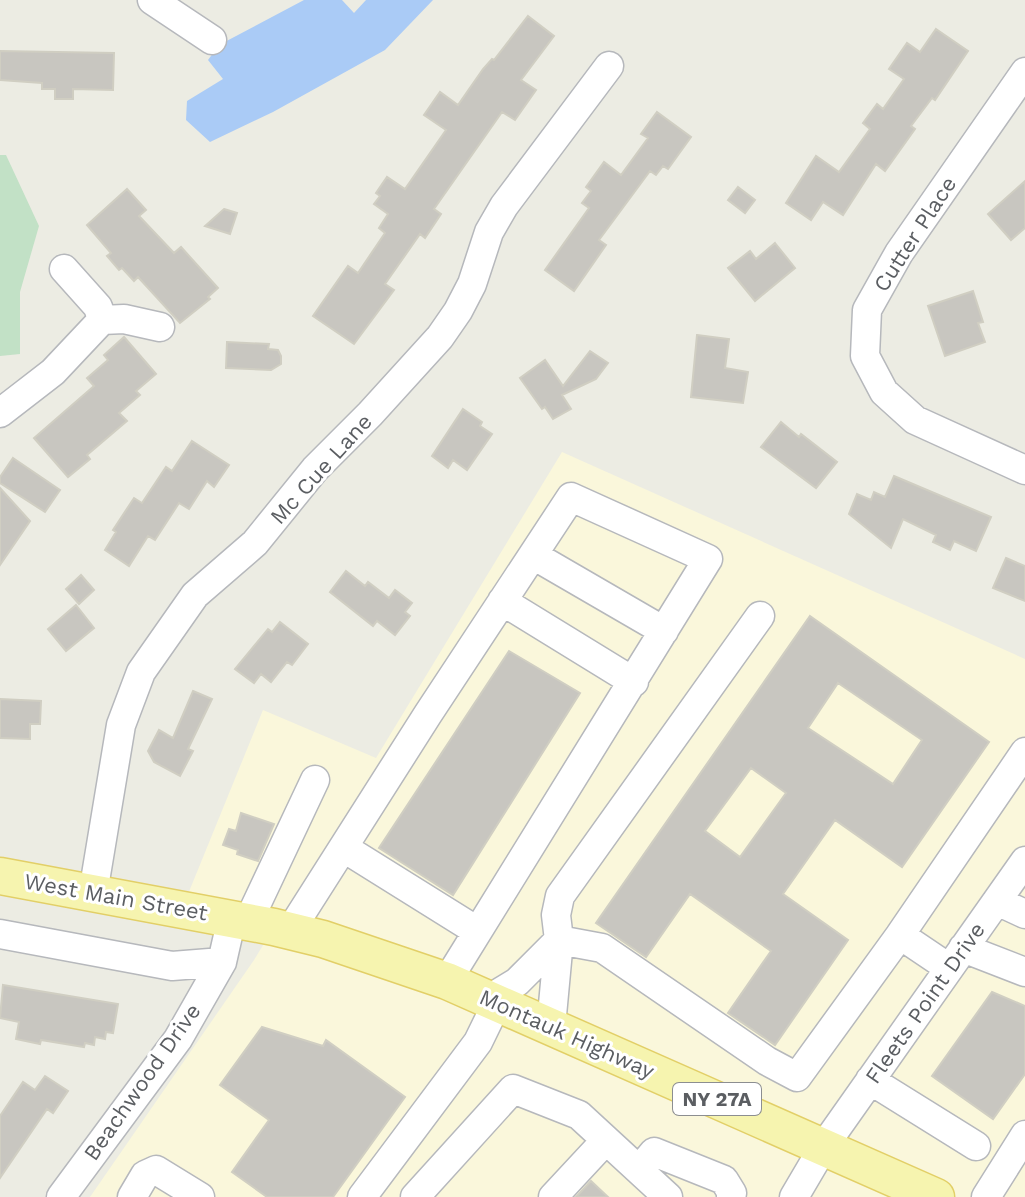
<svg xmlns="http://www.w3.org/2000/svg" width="1025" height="1197" font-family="'Work Sans',sans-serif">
<rect width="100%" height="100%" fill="#ecece3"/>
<path fill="#faf7db" d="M562 452 1025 659V1197H90L254 960 279 919 186 899 263 710 376 758Z"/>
<path fill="#c2e1c6" d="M0 155H6L39 226 20 292V354L0 356Z"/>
<path fill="#aacbf6" d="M304 0H342L354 13 366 0H433L385 50 273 112 210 142 186 120 187 101 223 79 208 60 219 45Z"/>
<path fill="#c8c6c0" stroke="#d0cec2" stroke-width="2" fill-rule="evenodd" d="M528 16 554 36 521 80 536 90 515 120 502 112 434 209 441 214 425 238 420 234 385 284 394 290 354 344 313 316 348 266 358 273 385 233 379 228 388 214 374 204 380 196 376 193 387 177 405 189 446 130 424 115 440 92 458 105 483 69 492 59 494 60Z
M936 29 968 51 935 100 932 98 911 126 915 129 885 171 876 164 843 215 823 202 811 220 786 203 816 156 839 172 870 129 863 123 877 104 883 109 904 79 889 69 907 43 920 52Z
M0 51 114 53 113 90 73 89V99H55V89H42V83L0 80Z
M657 112 691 137 668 169 663 166 656 175 650 171 599 240 606 245 574 291 545 270 589 208 582 203 591 191 586 187 604 162 621 175 648 138 641 134Z
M1025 181V228L1011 240 988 214Z
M738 187 755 200 745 213 728 200Z
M127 189 146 210 139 216 174 253 181 247 218 288 208 297 210 299 180 323 138 277 134 281 122 268 119 270 107 256 111 253 87 225Z
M224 209 237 213 230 234 205 226Z
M775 243 795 268 755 301 728 268 750 251 756 259Z
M973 291 983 322 978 323 985 342 945 356 928 306Z
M697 335 729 339 725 368 748 372 743 403 691 397Z
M124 337 156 374 136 391 140 395 119 413 127 421 87 455 90 459 68 477 34 438 94 386 87 378 108 360 104 355Z
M227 342 269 344 268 349 278 350 281 356V364L271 370 226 368Z
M590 351 608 363 596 379 562 395 571 409 553 419 545 407 542 409 520 378 545 360 563 386Z
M463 409 482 422 480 426 492 434 467 470 453 460 448 468 432 456Z
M781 422 799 437 801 434 837 462 816 488 761 447Z
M192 441 229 465 214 487 207 481 189 509 179 503 155 540 148 536 129 566 105 550 116 532 113 530 134 498 142 503 166 467 172 471Z
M13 458 60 490 45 512 0 483V477Z
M894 476 991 517 976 551 954 541 950 550 933 542 936 535 903 519 891 548 849 514 857 494 871 500 874 492 885 497Z
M0 488 30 521 0 565Z
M1006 558 1025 566V601L993 588Z
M346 571 365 586 368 582 389 598 395 590 412 603 405 612 410 616 395 635 377 621 373 626 330 592Z
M81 575 94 590 79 604 66 589Z
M76 605 94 628 66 651 48 629Z
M810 616 989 742 902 867 835 820 783 894 848 940 775 1045 728 1013 771 951 690 894 646 957 596 923ZM838 683 922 740 893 784 808 728ZM751 768 786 793 740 857 705 831Z
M280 622 308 644 292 665 287 662 271 682 261 674 254 683 235 669 268 629 272 632Z
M509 651 580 693 453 895 379 848Z
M193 691 212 699 188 749 193 751 180 776 154 762 148 751 159 730 173 738Z
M0 699 41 701 40 724H30V739L0 738Z
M241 813 274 824 258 861 237 854 238 850 223 845 229 829 236 831Z
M3 985 118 1004 113 1033 106 1032 105 1039 95 1037 94 1045 85 1043 84 1047 41 1040 40 1044 16 1039 19 1022 0 1018Z
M992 992 1025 1006V1074L993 1119 932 1076Z
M262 1027 323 1046 326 1040 405 1097 333 1197H267L232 1172 269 1120 220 1085Z
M45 1076 68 1091 53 1113 47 1109 0 1178V1116L23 1082 35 1090Z
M591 1181 608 1197H576Z"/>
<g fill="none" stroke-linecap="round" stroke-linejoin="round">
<defs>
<path id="minor" d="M152 0 212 40
M1025 72 899 253 867 310 865 356 884 392 915 420 1025 470
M102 320 124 319 160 327
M0 413 53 372 102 320 98 307 64 269
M533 555 664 631
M502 601 634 682
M760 616 560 896 556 915 559 940 602 948 767 1061 797 1077 900 935 949 968
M344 848 477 931
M93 893 121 725 141 672 195 595 255 543 315 469 370 414 440 337 458 311 472 284 489 232 504 206 609 66
M997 901 1025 914
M248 922 315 780
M290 931 428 714 571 497 708 559 447 981
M0 934 172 966 222 962
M900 935 1025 752
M963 948 1025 972
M489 999 517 982 559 940 551 1026
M870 1080 976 1146
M639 1170 654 1152 724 1180 732 1193 731 1197
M61 1197 178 1039 222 962 232 918
M132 1197 145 1175 156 1170 200 1197
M362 1197 478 1042 497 1003
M415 1197 513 1089 579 1115 668 1197
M553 1197 606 1140
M794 1197 824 1146 1025 861
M986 1197 1025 1135"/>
<path id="major" d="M0 876 274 927 323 939 447 981 936 1197"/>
</defs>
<use href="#minor" stroke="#b6b8bc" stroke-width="31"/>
<use href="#major" stroke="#e2cf67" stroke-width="39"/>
<use href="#minor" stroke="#fff" stroke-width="28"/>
<use href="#major" stroke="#f6f4af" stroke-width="36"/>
</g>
<g text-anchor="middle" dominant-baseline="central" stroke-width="6" stroke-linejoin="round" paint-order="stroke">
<rect fill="#fff" stroke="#8c8e91" stroke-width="2" x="673" y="1083" width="88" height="32" rx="6"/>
<g font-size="20" font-weight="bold" fill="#5b5e62">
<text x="717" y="1099">NY 27A</text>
</g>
<g font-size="22" fill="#5b5e62" stroke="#fff">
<text transform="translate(915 234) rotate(-57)">Cutter Place</text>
<text transform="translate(321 469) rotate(-48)">Mc Cue Lane</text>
<text transform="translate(116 897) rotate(10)">West Main Street</text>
<text transform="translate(925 1003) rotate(-55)">Fleets Point Drive</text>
<text transform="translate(567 1034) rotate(24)">Montauk Highway</text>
<text transform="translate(142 1082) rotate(-55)">Beachwood Drive</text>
</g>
</g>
</svg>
